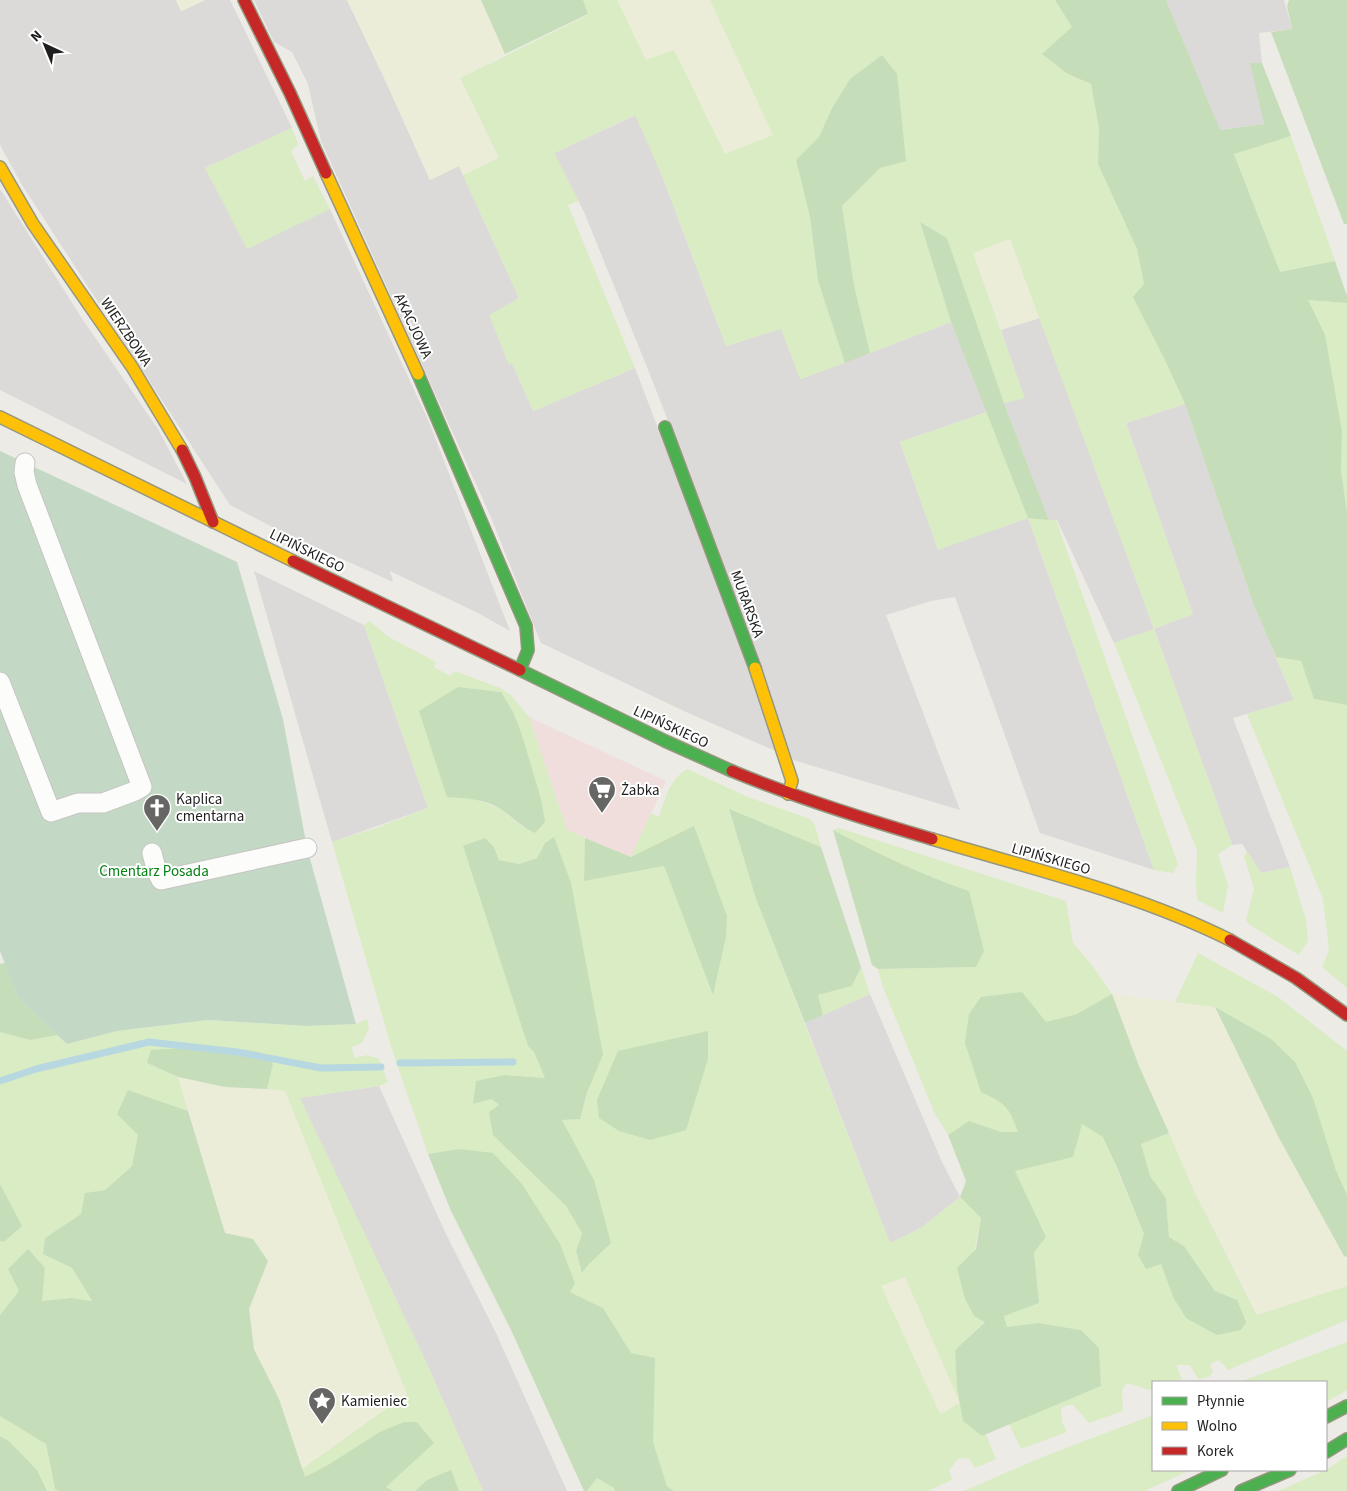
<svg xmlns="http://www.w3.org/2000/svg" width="1347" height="1491" font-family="'Source Sans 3',sans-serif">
<rect width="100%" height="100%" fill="#edebe6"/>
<path fill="#dcdad8" d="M0 0H176L182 11 205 0H230L292 128 205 168 330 209 429 422 510 631 478 613 390 571 393 582 278 530 230 505 22 185 0 145Z
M254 0H347L385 79 430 180 459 166 463 175 519 298 509 364 512 363 533 411 635 368 720 591 778 752 686 712 541 643 490 515 321 141 308 84 292 52 274 42Z
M1166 0H1284L1292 29 1259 33 1262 63H1251L1264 124 1219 130Z
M636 115 663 178 726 346 782 328 801 379 951 322 987 412 900 442 938 549 1028 518 1154 870 1040 833 955 597 931 601 886 615 960 810 793 760 691 480 649 372 584 212 554 153Z
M0 189 83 320 158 429 187 484 0 390Z
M1040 318 1154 629 1193 614 1126 423 1185 404 1254 606 1294 700 1233 718 1290 867 1261 873 1242 844 1232 845 1154 629 1114 643 1057 520H1049L1004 403 1024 398 1001 330Z
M254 571 364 625 428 808 332 842Z
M870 994 942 1162 960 1197 921 1228 890 1243 805 1023Z
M379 1086 445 1232 496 1333 567 1491H483L427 1364 299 1098Z"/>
<path fill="#efdedb" d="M529 717 666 781 631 857 567 830Z"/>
<path fill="#ecedd9" d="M176 0H205L181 11Z
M347 0H481L505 54 460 78 499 159 463 175 459 166 430 180 385 80Z
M617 0H710L773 135 725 154 674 50 646 60Z
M1010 238 1040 318 1001 329 973 252Z
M1112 994 1215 1007 1279 1138 1347 1262V1286L1258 1315 1195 1193 1139 1066Z
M178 1077 225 1087 285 1090 407 1394 302 1469 279 1400 254 1349 249 1309 267 1261 253 1239 225 1233Z
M905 1277 960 1403 940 1414 880 1285Z"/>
<path fill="#d9ecc3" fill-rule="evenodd" d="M583 0H617L646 60 674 50 725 154 773 135 710 0H1055L1072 27 1068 74 1091 84 1099 128 1098 164 1137 249 1144 284 1164 358 1185 404 1126 423 1193 614 1154 629 1232 845 1218 854 1228 885 1223 913 1197 900 1196 882 1197 850 1114 643 1154 629 1010 239 973 253 1025 398 1004 403 947 238 920 222 951 322 870 353 854 285 842 206 880 168 882 55 850 79 832 108 819 137 796 160 810 217 818 281 845 363 800 379 781 329 726 346 663 178 635 115 554 153 579 201 568 205 635 368 533 411 512 363 509 365 489 315 519 298 463 175 499 158 460 78 588 15Z
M292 128 298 144 291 151 305 181 313 176 330 209 247 249 205 168Z
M1291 136 1335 261 1280 272 1234 153Z
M1308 300 1347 303V512L1341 471 1342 431Z
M987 412 998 441 1049 520H1056L1178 864 1173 873 1154 870 1028 518 938 550 900 442Z
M370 621 387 636 436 662 434 667 450 676 455 671 500 688 511 695 529 717 567 830 585 838 584 881 664 866 713 994 726 937 727 916 648 850 631 857 651 813 659 817C665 798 670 779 687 769L748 797 810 819 815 826 821 847 729 810 756 899 890 1243 921 1228 960 1197 981 1218 965 1299 974 1316 985 1321 955 1350 957 1388 960 1403 982 1436 986 1434 996 1459 975 1468 968 1458 958 1459 949 1470 952 1480 928 1491H674L667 1486 653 1442V1403L631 1353 603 1308 570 1292 459 1149 428 1154 393 1053 332 842 379 827 428 808 364 625ZM458 687 501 692 513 712 524 828 500 809 476 799ZM545 843 592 1078 580 1119 561 1120 611 1243 586 1266 582 1272 576 1251 582 1233 566 1206 494 1135 499 1106 491 1099 474 1104 505 1075 545 1078 534 1052 528 1046 463 846 494 847 499 860 519 864 537 858ZM905 1277 960 1403 940 1414 881 1286Z
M1276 657 1301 661 1314 699 1347 705V988L1322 967 1329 950 1323 899 1247 714 1294 700Z
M839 828 1066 901 1073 943 1092 965 1112 994 1077 1014 1046 1022 981 1091C1006 1103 1008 1107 1019 1133L1001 1132 969 1122 948 1135 935 1114 882 985 878 969 976 967 969 891C922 875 877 853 833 830Z
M1247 851 1261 873 1290 867 1306 920 1308 941 1299 955 1250 925 1246 920 1254 888 1244 857Z
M1198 953 1278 997 1347 1051V1195L1335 1168 1215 1007 1175 1002Z
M861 967 870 994 823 1015 817 995 852 986Z
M367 1019 369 1028 362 1043 352 1047 354 1058 368 1055 379 1059 388 1082 379 1086 300 1098 427 1364 483 1491H459V1489L427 1480 415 1491H393L385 1487 433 1443 417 1422H404L305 1478 302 1469 407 1394 285 1091 267 1089 273 1064 147 1063 178 1077 188 1111 128 1090 138 1135 132 1166 105 1190 86 1193 81 1214 45 1238 43 1254 72 1268 92 1302 71 1298 41 1301 45 1268 20 1291 0 1315V1241L4 1242 21 1226 0 1184V1032L30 1040 58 1035 67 1044 117 1031 208 1020 307 1026 356 1024Z
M1082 1124 1103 1136 1144 1234 1161 1264 1173 1297 1237 1300 1215 1291 1184 1246 1169 1237 1166 1198 1150 1176 1141 1144 1169 1133 1195 1193 1257 1315 1347 1286V1320L1228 1370 1219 1360 1210 1364 1213 1372 1209 1377 1198 1379 1190 1365H1176L1182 1379 1172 1382H1153V1388L1150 1390 1127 1383 1122 1390 1123 1411 1089 1423 1072 1404 1061 1408 1062 1422 1067 1432 1021 1449 1009 1424 1101 1386 1099 1348 1081 1330 1038 1323 1007 1327 1004 1315 1039 1303 1034 1253 1046 1237 1014 1171Z
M1347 1342V1390L1326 1402V1382H1240Z
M1153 1415V1470H1190L1145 1491H964L1040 1458Z
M0 1416 46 1444 55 1489 58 1491H47L37 1470 9 1441 0 1436Z
M1347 1456V1491H1278L1326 1470Z
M597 1478 614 1488 615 1491H587Z"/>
<path fill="#c6ddba" d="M481 0H583L588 14 505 54Z
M1055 0H1166L1220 130 1264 124 1250 63H1262L1291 136 1234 154 1280 272 1335 261 1347 296V303L1308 300 1325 335 1342 431 1341 471 1347 512V705L1314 699 1301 661 1276 657 1254 606 1185 404 1164 358 1133 297 1144 284 1137 249 1098 164 1099 128 1091 84 1068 74 1042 54 1072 27Z
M1289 0H1347V224H1344L1271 32 1292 29 1287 6Z
M882 55 897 74 906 161 880 168 842 206 854 285 870 353 845 363 818 281 810 217 796 160 819 137 832 108 850 79Z
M920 222 947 238 1004 403 1049 520 1028 518 951 322Z
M458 687 501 692 513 712 521 732 541 799 545 822 535 833C522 827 513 818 502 810 486 799 466 798 447 797L419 711Z
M729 809 821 847 861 967 852 986 818 995 823 1015 805 1023 756 899Z
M694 826 727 916 726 937 713 995 664 866 584 881 585 838 631 857Z
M833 830C877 853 922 875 969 891L984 951 976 967 878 969 872 965Z
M554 837 571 883 603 1054 587 1093 580 1119 562 1120 594 1180 611 1243 587 1266 582 1273 576 1251 582 1233 566 1206 493 1135 489 1112 499 1105 491 1099 473 1104 476 1081 505 1075 545 1078 534 1052 528 1046 463 846 485 838 494 847 499 860 519 864 537 858 545 843Z
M5 963 18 998 58 1035 30 1040 0 1032V964Z
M1022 992 1046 1022 1077 1014 1112 994 1139 1066 1169 1133 1141 1144 1150 1176 1166 1198 1169 1237 1184 1246 1215 1291 1237 1300 1246 1322 1241 1330 1217 1335 1186 1318 1173 1297 1161 1264 1146 1269 1138 1255 1144 1234 1118 1170 1103 1137 1082 1124 1073 1157 1015 1171 1046 1237 1034 1253 1039 1303 1004 1316 1007 1327 1038 1323 1081 1330 1099 1348 1101 1386 982 1436 963 1421 957 1388 955 1350 985 1322 974 1316 965 1299 957 1268 976 1249 981 1218 960 1197 966 1181 948 1135 969 1121 1001 1132H1018C1009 1107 1005 1103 981 1092L965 1043 969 1014 981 997Z
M1215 1007 1271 1039 1295 1062 1313 1098 1335 1168 1347 1195V1257L1344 1256 1279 1138Z
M708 1031V1059L686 1130 650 1140 619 1131 599 1118 597 1100 618 1051Z
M214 1046 258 1052 273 1064 267 1089 225 1087 178 1077 147 1063 151 1050Z
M128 1090 188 1111 225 1233 253 1239 268 1261 249 1309 254 1349 279 1399 305 1477 328 1465 380 1432 404 1422H417L434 1443 386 1487 393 1491H58L55 1489 46 1444 0 1416V1315L19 1291 8 1269 28 1249 45 1268 42 1301 71 1298 92 1301 72 1268 43 1254 45 1238 81 1214 85 1193 105 1190 132 1166 138 1135 117 1114Z
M459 1149 493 1153 522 1184 560 1244 575 1283 570 1292 603 1308 631 1353 655 1358 653 1442 667 1486 674 1491H615L614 1488 597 1478 587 1491H584L511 1330 451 1211 428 1154Z
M0 1184 22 1226 4 1242 0 1241Z
M0 1436 9 1441 37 1470 47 1491H0Z
M451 1470 459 1491H415L427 1480Z"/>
<path fill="#c4d9c5" d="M0 451 237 562 283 719 307 848 356 1024 307 1026 208 1020 117 1031 67 1044 18 998 0 951Z"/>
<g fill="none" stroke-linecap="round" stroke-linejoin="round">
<path stroke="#b8d8e1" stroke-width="7" d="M400 1063 513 1062
M0 1081 36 1069 149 1042 237 1052 321 1068 381 1067"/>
<defs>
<path id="street" d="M0 682 51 812 78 803H103L135 791 142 787 27 485 24 472 25 463
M152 853 157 872 161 880 307 848"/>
<path id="fast" d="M418 374 526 626 528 650 520 670
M665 427 755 668
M520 670 665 741 732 771
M1326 1417 1347 1406
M1326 1452 1347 1439
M1178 1491 1222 1470
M1241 1491 1290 1470"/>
<path id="slow" d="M0 167 33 224 132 367 182 450
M326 173 418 374
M0 417 293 561
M755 668 792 781 788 794
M932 839C1032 869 1136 893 1230 940"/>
<path id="jam" d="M244 0 290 93 326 173
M182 450 195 477 213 522
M293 561 520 670
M732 771C797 798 864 819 932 839
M1230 940 1296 978 1347 1015"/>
</defs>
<use href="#street" stroke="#c5c4c2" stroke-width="21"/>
<use href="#fast" stroke="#95977e" stroke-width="14"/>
<use href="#slow" stroke="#95977e" stroke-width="14"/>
<use href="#jam" stroke="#95977e" stroke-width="14"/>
<use href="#street" stroke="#fcfcfb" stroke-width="19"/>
<use href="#fast" stroke="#4caf50" stroke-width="11"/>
<use href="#slow" stroke="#ffc107" stroke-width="11"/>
<use href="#jam" stroke="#c62828" stroke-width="11"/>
</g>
<defs>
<symbol id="supermarket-pin" viewBox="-11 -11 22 30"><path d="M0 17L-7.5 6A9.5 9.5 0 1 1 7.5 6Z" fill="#666664" stroke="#fff"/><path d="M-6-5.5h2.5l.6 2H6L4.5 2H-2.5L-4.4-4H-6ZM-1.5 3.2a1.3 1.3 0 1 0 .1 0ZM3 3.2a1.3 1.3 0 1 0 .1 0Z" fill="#fff"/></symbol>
<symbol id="church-pin" viewBox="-11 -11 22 30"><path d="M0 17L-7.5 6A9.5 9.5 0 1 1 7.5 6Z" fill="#666664" stroke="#fff"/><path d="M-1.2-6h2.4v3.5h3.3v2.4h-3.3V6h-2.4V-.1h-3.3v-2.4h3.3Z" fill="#fff"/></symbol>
<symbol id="sight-pin" viewBox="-11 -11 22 30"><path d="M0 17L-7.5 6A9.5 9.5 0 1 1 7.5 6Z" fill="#666664" stroke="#fff"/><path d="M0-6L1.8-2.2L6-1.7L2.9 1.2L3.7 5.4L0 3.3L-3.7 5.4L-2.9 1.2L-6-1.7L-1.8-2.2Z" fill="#fff"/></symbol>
</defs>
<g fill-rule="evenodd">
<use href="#supermarket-pin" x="586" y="774" width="32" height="43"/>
<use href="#church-pin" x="141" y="792" width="32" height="43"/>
<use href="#sight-pin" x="306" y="1385" width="32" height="43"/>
</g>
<g text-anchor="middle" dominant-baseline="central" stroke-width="4" stroke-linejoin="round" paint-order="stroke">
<g font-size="15" fill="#1e1e1e" stroke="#fff">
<text transform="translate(413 326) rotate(65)">AKACJOWA</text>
<text transform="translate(126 332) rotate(56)">WIERZBOWA</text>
<text transform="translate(307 551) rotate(26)">LIPIŃSKIEGO</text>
<text transform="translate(747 604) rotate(70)">MURARSKA</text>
<text transform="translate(671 727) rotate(25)">LIPIŃSKIEGO</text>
<text transform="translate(1051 859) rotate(16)">LIPIŃSKIEGO</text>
</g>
<g font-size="15" fill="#1e1e1e" stroke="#fff" text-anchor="start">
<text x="621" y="790">Żabka</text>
<text x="176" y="799">Kaplica<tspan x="176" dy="17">cmentarna</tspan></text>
<text x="341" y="1401">Kamieniec</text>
</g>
<g font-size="15" fill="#068213" stroke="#fff">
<text x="154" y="871">Cmentarz Posada</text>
</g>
</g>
<rect x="1152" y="1381" width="175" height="90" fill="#ffffff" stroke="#a5a5a5"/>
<rect x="1162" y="1397" width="25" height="8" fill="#4caf50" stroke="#a5a5a5"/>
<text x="1197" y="1406" font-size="15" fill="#1e1e1e">Płynnie</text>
<rect x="1162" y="1422" width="25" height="8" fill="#ffc107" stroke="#a5a5a5"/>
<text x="1197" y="1431" font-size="15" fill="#1e1e1e">Wolno</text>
<rect x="1162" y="1447" width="25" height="8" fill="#c62828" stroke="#a5a5a5"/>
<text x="1197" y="1456" font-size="15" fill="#1e1e1e">Korek</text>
<g transform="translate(45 45) rotate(316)" stroke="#ffffff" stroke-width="4" paint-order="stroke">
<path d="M0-4L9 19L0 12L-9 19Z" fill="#1e1e1e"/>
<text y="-8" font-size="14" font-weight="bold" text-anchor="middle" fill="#1e1e1e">N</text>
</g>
</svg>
